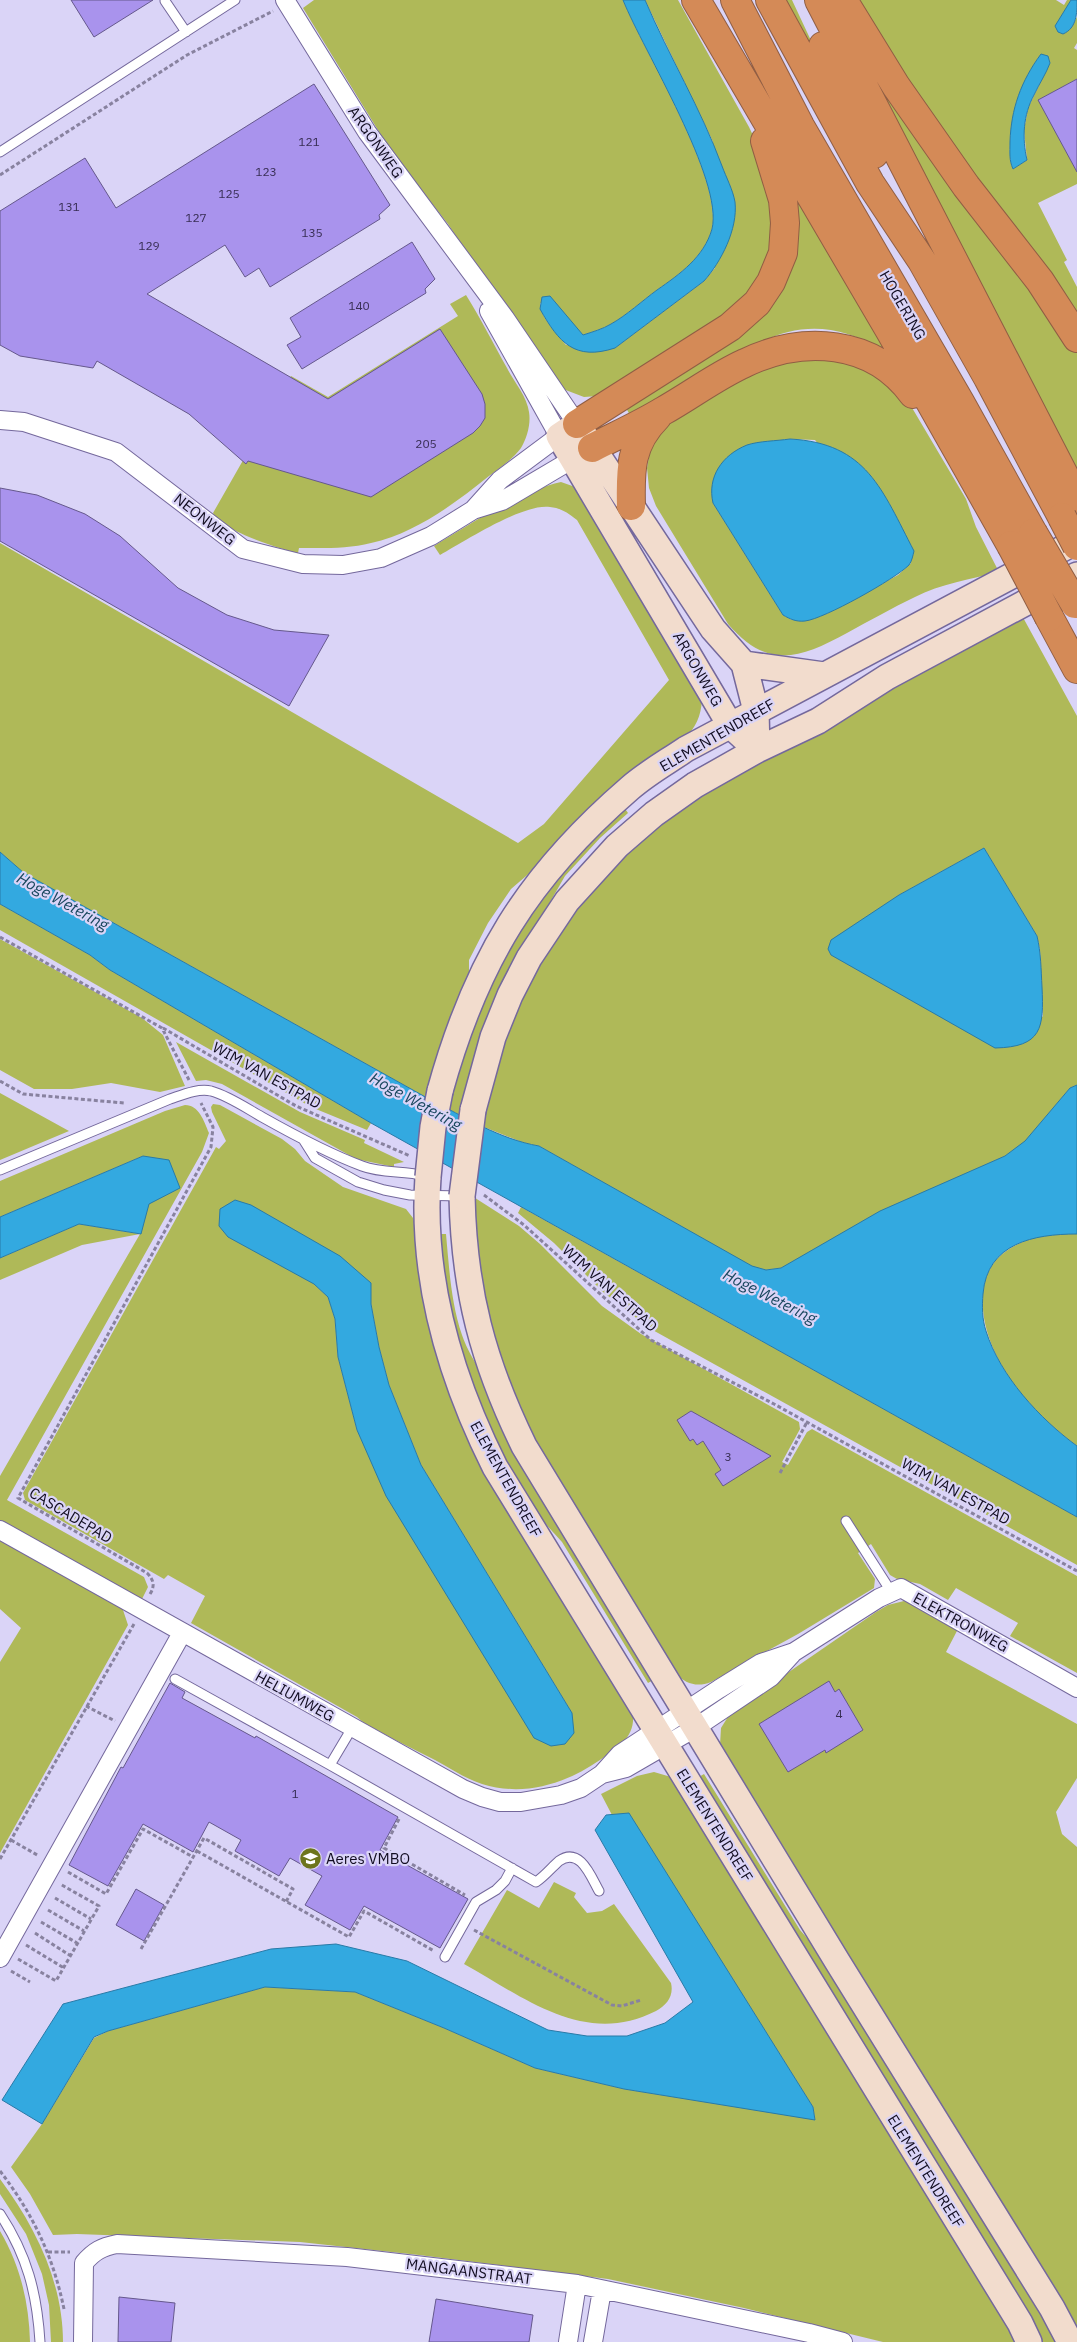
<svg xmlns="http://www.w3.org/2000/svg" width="1077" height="2342" font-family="'IBM Plex Sans',sans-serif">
<rect width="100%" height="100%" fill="#dad4f7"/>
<path fill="#afb958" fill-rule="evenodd" d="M314 0H623C643 50 724 180 712 229 704 257 680 274 657 290 642 301 627 315 611 324 603 329 592 332 583 335L566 317 540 303C541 319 557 333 566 345L615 348 704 281 715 268 713 142 645 0H678L749 127 766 163 775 241 760 281 731 314 598 396 584 397 563 389 512 322 448 224 392 153 303 8Z
M779 0H792L865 156Z
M860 0H1056L1064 5 1067 0H1071L1055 27 1071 28 1077 17V43L1074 48 1077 50V79L1039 100 1077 172V184L1038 203 1067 260 1064 262 1077 287V327L902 77ZM1038 58 1049 59 1050 63 1028 108 1024 130 1027 160 1013 169C1009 159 1010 153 1010 142 1012 107 1020 88 1038 58Z
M875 71 1077 349V477L869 75Z
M796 194 887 352C817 311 777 329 713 368 686 385 659 402 632 419L625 406 740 336Z
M466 295C481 319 493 343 507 368 514 382 527 396 529 412 531 424 527 438 521 448 513 459 500 468 489 476 454 504 416 533 371 543 348 549 323 548 299 548L298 553C280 549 220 530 213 513L291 376 328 397 458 316 450 304Z
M853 358 908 401 966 499 976 527 999 572C972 579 940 584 915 597 892 608 869 621 847 633 799 659 768 670 728 624L656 506 649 488 647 468 650 450 665 424 773 361ZM790 439 815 440 911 563 898 575 826 614 792 620 783 615 713 503 748 445Z
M561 482 578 488 702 699C701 717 696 727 683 741L511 889 488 923 469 960V976L429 1099 24 873 0 852V543L518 843 544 824 669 680 577 520C568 513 561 508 550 507 523 503 464 542 440 555L434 546C470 524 520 491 561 482Z
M1020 612 1077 716V1085L1070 1088 1025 1142 1005 1156 781 1268 766 1270 752 1267 539 1146 524 1143 479 1125 508 1021 548 944 605 871 682 804ZM984 848 1037 936 1040 950 1043 1017 899 895Z
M623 806 628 813 600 838 565 876 538 923 462 1116 446 1108 470 1024 534 903Z
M0 904 90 955 110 970 371 1123 367 1130 311 1107 0 930Z
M0 939 142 1018 163 1035 185 1086 160 1092 111 1083 72 1089H34L0 1070Z
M176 1042 300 1112 365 1140 364 1143 404 1162 394 1164V1167L356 1159 222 1084 206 1080 196 1081Z
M0 1093 69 1131 0 1160Z
M213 1104 220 1105 282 1139 295 1149 305 1161 343 1187 406 1209 413 1218 419 1237 427 1305 633 1714C635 1738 618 1747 600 1760 565 1784 524 1797 482 1784 466 1779 450 1768 435 1760 411 1748 387 1736 364 1723L357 1717 191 1623 205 1596 168 1575 164 1579 25 1500 23 1493 216 1147 219 1149 226 1141 212 1112 211 1107ZM371 1283V1304L379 1347 389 1385 421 1465 572 1713 357 1430 338 1357 335 1319 328 1297 314 1284Z
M185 1105C199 1105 204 1121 209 1133L202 1152 7 1500 144 1577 148 1587 142 1599 0 1520V1476L140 1234 82 1245 0 1280V1258L79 1224 140 1234 143 1156 0 1217V1181L165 1111Z
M472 1196 519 1226 540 1244 602 1306 641 1334 799 1422 800 1429 782 1462 788 1465 807 1432 812 1429 1077 1576V1673L1010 1636 1018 1623 956 1588 948 1600 920 1584 897 1579 890 1575 871 1544 858 1553 875 1579 874 1588 798 1634 711 1682C696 1688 686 1683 675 1674L525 1429 481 1300Z
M521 1207 1077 1517V1565L649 1328 603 1292 554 1243 518 1213Z
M438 1234H446C449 1267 451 1303 462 1335 467 1350 476 1363 483 1377L655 1679 648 1683 562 1542 532 1509 499 1454 452 1332Z
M1051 1234H1077V1446C1031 1412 978 1354 983 1293 986 1255 1017 1240 1051 1234Z
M0 1539 122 1607 128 1625 0 1853V1662L21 1628 0 1609Z
M904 1601 911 1602 958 1629 946 1652 1077 1724V1778L1056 1812 1062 1834 1077 1847V2334L720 1745 721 1728 731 1712 876 1612 888 1605Z
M654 1772 671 1777 1019 2342H883L744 2308 608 2279 419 2255 300 2242 77 2234 53 2235 30 2194 11 2167 42 2124 94 2038 108 2031 265 1987 355 1992 444 2028 535 2068 624 2089 815 2119 813 2107 629 1814 612 1815 601 1794 637 1776Z
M704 1774 800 1930 829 1963 1060 2342H1039L697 1778Z
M554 1882 576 1893 574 1897 587 1913 602 1911 614 1904 671 1983C674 1996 667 2005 656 2011 585 2047 525 1998 464 1964L507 1890 539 1908Z
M0 2179C35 2226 63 2282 63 2342H51L49 2305 42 2274 26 2234 0 2194Z
M0 2231C20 2265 29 2302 30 2342H0Z"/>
<path fill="#33a9e0" stroke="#297aa7" d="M623 0H645C669 56 701 109 722 166 726 177 733 190 735 202 738 229 721 262 704 281L615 348C575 361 559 343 540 309L542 297 550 296 583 335C592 332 603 329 611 324 627 315 642 301 657 290 680 274 704 257 712 229 724 180 643 50 623 0Z
M1071 0H1077C1077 13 1077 28 1063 34L1058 32 1055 26Z
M1041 54 1048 56 1050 63C1046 74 1039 84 1034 95 1023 115 1022 138 1027 160L1013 169C1009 160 1010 153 1010 142 1011 109 1021 81 1041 54Z
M790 439C867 443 882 490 914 551 913 555 912 561 909 565 895 579 824 619 805 621 796 622 790 619 783 615L713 503C707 477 722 455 747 445 759 441 776 441 790 439Z
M984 848 1037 936C1041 953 1041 969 1042 987 1044 1028 1042 1047 995 1048L831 955 828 949 831 940 899 895Z
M0 852 24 873 429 1099C465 1117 499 1139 539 1146L752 1266 766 1270 781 1268 880 1211 1005 1156 1025 1141 1070 1088 1077 1085V1234C1034 1234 987 1243 983 1294 982 1306 982 1319 986 1331 1000 1376 1040 1419 1077 1446V1517L371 1123 110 970 90 955 0 904Z
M143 1156 169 1160 180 1188 149 1204 141 1234 79 1224 0 1258V1217Z
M235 1200 251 1205 340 1256 371 1283V1304L379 1347 389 1385 421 1465 572 1713 574 1733 565 1744 551 1746 534 1738 386 1496 357 1430 338 1357 335 1319 328 1297 314 1284 228 1237 219 1226 220 1209Z
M629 1813 813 2107 815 2120 624 2089 535 2068 444 2028 355 1992 265 1987 108 2031 94 2037 42 2124 2 2100 63 2004 271 1949 336 1944 407 1961 548 2030 587 2036H627L665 2023 693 2002 595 1830 606 1815Z"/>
<path fill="#a993ed" stroke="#65588c" d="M71 0H153L94 37Z
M1077 79V172L1038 100Z
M314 84 390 205 379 215 380 219 270 287 259 268 245 277 225 245 147 294 328 399 440 329 482 394 485 404V418L480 426 473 433 371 497 248 461 246 464 189 414 97 361 93 368 20 356 0 345V211L85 158 116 208Z
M412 242 435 279 425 289 426 293 302 369 287 345 301 337 290 318Z
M0 488 37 495 85 514 120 536 178 588 227 615 274 630 329 635 289 706 0 541Z
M691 1411 771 1456 723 1486 715 1474 721 1470 703 1441 697 1445 693 1439 690 1441 677 1420Z
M829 1681 835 1692 839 1689 863 1730 826 1753 825 1750 788 1772 759 1724Z
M170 1683 185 1692 182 1698 255 1738 256 1736 398 1817 380 1850 468 1899 440 1948 364 1906 350 1930 305 1905 322 1876 290 1858 279 1876 235 1851 241 1840 209 1822 193 1852 143 1824 108 1886 69 1865 121 1767 123 1768Z
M136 1889 164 1905 144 1941 116 1925Z
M119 2297 175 2303 171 2342H118Z
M436 2299 533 2315 529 2342H429Z"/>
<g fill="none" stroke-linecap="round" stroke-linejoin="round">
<defs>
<path id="lane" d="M165 1 186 32
M0 152 235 0
M303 1139 315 1158 358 1182 384 1190 410 1195 462 1196
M0 1170 170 1099C182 1095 198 1088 211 1091 229 1096 246 1108 262 1117 294 1135 327 1153 362 1166 383 1174 404 1170 425 1176
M846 1521 892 1593
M175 1679 330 1765 352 1728
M330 1765 536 1882C545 1876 552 1867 559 1861 580 1846 591 1877 599 1891
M445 1957 476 1902 496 1890 505 1881 512 1868
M0 2214C27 2255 37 2293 40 2342"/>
<path id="street" d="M285 0 367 132 505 318 577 424
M0 420 24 422 116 452 243 549 303 564 343 565 381 558 431 536 473 510 502 501 573 459
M473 510 500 480 559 436 489 311
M0 1530 463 1789 482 1797 500 1802H521L561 1795 581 1788 602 1774 620 1754 719 1689 761 1663 794 1652 879 1598 901 1588 1077 1688
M602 1774 626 1768 695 1728 771 1677 792 1654
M0 1958 182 1633
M83 2342 84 2263C94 2251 102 2247 117 2244L347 2257 577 2284 809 2333 843 2342
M568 2342 577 2284
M593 2342 602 2290"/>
<path id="secondary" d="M577 424 713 629 744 664 756 711 757 750 730 725 559 436Z
M744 664 824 675
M440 1091C476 961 527 877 630 788 647 773 667 762 686 749L1077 541
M473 1110 493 1037 510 995 529 958 567 901 617 846 654 814 695 785 757 750 818 721 887 677 1077 575
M428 1177C421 1278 450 1377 495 1467L1020 2323 1029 2342
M462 1196C464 1291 483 1362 524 1446L837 1961 1052 2308 1070 2342"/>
<path id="highway" d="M696 0 890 331 1011 545
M735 0 800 126 960 402 1033 533
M770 0 870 183 922 261 988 378 1062 517
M819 0 1077 500
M843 0 896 86 966 186 1040 281 1077 338
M823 46 874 154
M577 424 730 327 757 303 771 282 783 253 785 223 783 200 765 141
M592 448C615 436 640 425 663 411 690 396 716 376 745 363 803 335 873 339 913 394
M631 506C630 470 630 444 657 417
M1049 617 1077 669"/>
</defs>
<use href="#lane" stroke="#74689c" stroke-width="11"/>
<use href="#street" stroke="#74689c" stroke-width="20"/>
<use href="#secondary" stroke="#74689c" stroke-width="28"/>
<use href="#highway" stroke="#905e44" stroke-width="30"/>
<path stroke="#88829f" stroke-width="3" stroke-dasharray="4 2.5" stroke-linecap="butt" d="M0 175 187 55 273 11
M0 937 162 1028 189 1080
M163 1028 296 1106 410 1156
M0 1081 23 1094 124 1103
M484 1195 524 1225 651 1340 774 1404 1077 1571
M780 1473 807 1422
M150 1594C155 1586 154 1580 147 1573L18 1498 211 1147 213 1127 201 1103
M86 1706 115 1721
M399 1819 384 1848 465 1895
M11 1840 39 1856
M197 1851 349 1937 364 1911 434 1951
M0 1859 134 1624
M68 1872 106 1894 143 1829 193 1857
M55 1898 91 1919
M48 1910 84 1931
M41 1922 77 1943
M474 1930 612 2005 622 2006 641 2000
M35 1933 71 1956
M26 1945 64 1968
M141 1949 204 1838 293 1889 286 1902
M18 1959 56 1981 99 1906 60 1884
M11 1971 30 1982
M0 2171C33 2214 53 2256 64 2309
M48 2252H70"/>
<use href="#lane" stroke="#fff" stroke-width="9"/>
<use href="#street" stroke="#fff" stroke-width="18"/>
<use href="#secondary" stroke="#f2dccd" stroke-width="25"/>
<use href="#highway" stroke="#d48a57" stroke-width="28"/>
<defs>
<path id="secondary-bridge" d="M428 1177 433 1127 440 1091
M462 1196 473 1110"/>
<path id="highway-bridge" d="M1062 517 1077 546
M1033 533 1075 604
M1011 545 1049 617"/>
</defs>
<use href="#secondary-bridge" stroke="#74689c" stroke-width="28" stroke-linecap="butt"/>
<use href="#highway-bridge" stroke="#905e44" stroke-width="30" stroke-linecap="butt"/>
<use href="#secondary-bridge" stroke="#f2dccd" stroke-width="25"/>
<use href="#highway-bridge" stroke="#d48a57" stroke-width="28"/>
</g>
<defs>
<symbol id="school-disc" viewBox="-11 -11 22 22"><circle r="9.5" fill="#6d751d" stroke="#dad4f7"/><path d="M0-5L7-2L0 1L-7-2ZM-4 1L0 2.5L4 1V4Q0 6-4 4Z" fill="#fff"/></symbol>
</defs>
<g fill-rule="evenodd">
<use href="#school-disc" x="298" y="1846" width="25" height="25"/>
</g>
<g text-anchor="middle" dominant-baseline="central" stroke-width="4.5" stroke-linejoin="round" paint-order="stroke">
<g font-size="12" fill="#382e54">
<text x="309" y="141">121</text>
<text x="266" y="171">123</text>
<text x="229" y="193">125</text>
<text x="69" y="206">131</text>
<text x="196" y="217">127</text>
<text x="312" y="232">135</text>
<text x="149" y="245">129</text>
<text x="359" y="305">140</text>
<text x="426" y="443">205</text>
<text x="728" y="1456">3</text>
<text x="839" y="1713">4</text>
<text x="295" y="1793">1</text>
</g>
<g font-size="15" fill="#120d21" stroke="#dad4f7">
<text transform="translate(376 142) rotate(55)">ARGONWEG</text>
<text transform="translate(903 305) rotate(60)">HOGERING</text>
<text transform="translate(205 519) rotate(38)">NEONWEG</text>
<text transform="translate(698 669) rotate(60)">ARGONWEG</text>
<text transform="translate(717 735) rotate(-30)">ELEMENTENDREEF</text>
<text transform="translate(267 1075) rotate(29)">WIM VAN ESTPAD</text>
<text transform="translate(610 1288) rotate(42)">WIM VAN ESTPAD</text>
<text transform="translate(506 1479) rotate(61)">ELEMENTENDREEF</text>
<text transform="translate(956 1491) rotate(29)">WIM VAN ESTPAD</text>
<text transform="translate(71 1515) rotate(31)">CASCADEPAD</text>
<text transform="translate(961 1622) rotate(29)">ELEKTRONWEG</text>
<text transform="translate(295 1696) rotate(29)">HELIUMWEG</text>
<text transform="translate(715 1825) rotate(58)">ELEMENTENDREEF</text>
<text transform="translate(926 2171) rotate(58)">ELEMENTENDREEF</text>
<text transform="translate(469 2271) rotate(7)">MANGAANSTRAAT</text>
</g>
<g font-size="15" fill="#120d21" stroke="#dad4f7" text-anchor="start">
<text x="326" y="1858">Aeres VMBO</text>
</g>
<g font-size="16" font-style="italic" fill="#1a485f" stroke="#dad4f7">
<text transform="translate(63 901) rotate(29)">Hoge Wetering</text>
<text transform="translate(416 1101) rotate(29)">Hoge Wetering</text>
<text transform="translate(770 1296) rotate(27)">Hoge Wetering</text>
</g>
</g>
</svg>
